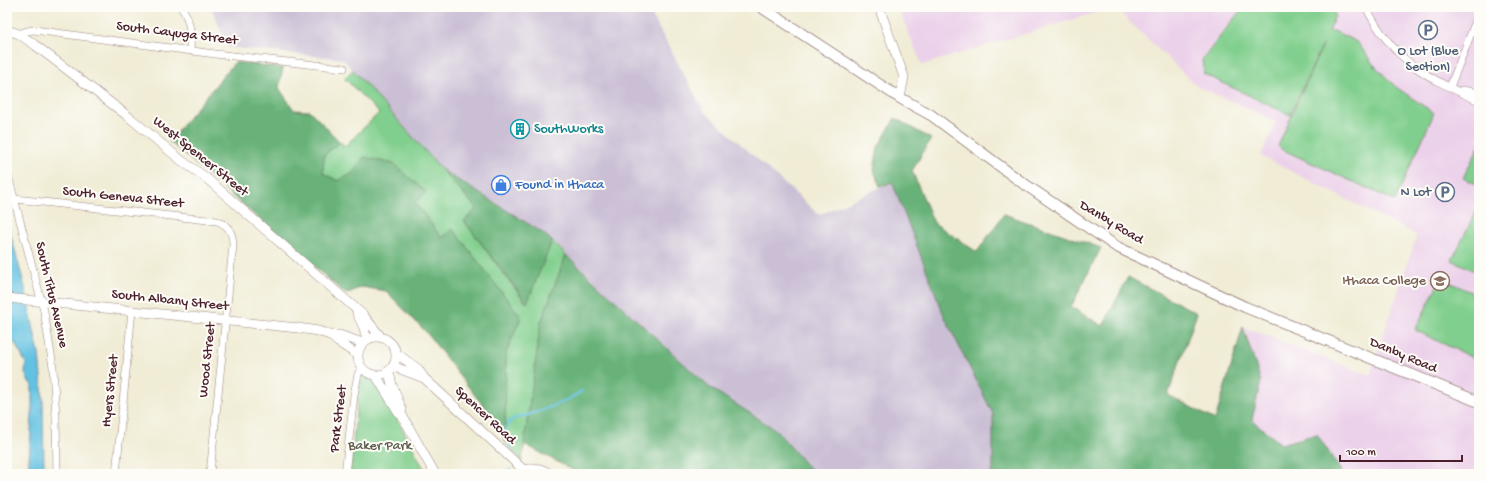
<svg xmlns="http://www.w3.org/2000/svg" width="1486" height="481" font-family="'Gochi Hand',sans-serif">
<rect width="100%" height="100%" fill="#fdfcf7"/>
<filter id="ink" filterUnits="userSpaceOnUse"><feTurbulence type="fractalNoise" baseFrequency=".025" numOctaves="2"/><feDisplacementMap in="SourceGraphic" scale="8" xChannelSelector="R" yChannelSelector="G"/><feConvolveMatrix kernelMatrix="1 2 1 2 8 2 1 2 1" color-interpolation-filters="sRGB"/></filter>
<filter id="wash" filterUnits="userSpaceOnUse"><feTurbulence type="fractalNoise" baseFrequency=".012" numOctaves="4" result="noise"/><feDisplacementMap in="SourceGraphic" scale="16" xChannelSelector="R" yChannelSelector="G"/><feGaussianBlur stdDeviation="0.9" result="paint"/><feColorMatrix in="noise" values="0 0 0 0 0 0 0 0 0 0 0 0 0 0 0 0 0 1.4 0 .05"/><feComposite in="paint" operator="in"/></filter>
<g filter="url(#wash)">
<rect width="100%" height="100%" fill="#f0ecd5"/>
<path fill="#ecd1ea" d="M898 7H1479V474H1343L1317 434 1281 444 1252 420 1261 381 1243 327 1370 375 1417 235 1261 156 1276 121 1197 86 1114 7 922 65Z"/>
<path fill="#cbbfd5" d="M211 7H647L704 111 819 215 892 182 945 318 993 414V470L990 474H814L776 430 709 387 543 233 442 170 343 59 227 47Z"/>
<path fill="#81cf8e" stroke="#66775c" d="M1243 7H1330L1333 9 1335 16 1329 31H1334L1357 42 1374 65 1396 87 1434 113 1395 201 1281 149 1278 146 1323 44 1290 115 1204 74 1202 60Z
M353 70 477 209 464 221 526 303 552 241 566 255 541 322 522 461 505 442 506 353 520 317 452 229 442 238 415 203 426 192 364 157 352 174 338 181 323 173 324 155 340 142 345 146 379 113 344 78Z
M1479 146V185L1463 178Z
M1478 208H1479V273L1452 260Z
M1441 278 1479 296V361L1415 330Z
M364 374 378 384 427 474H350L358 392Z"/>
<path fill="#68b279" stroke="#596852" d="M235 62 283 68 279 88 294 110 310 111 340 142 324 155 323 173 338 181 352 174 364 157 394 164 426 192 415 203 442 238 453 229 521 317 506 353 505 442 500 424 477 398 426 332 386 291 362 287 346 294 169 141Z
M895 118 931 139 912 171 934 223 977 252 1004 214 1101 248 1071 307 1103 326 1128 277 1197 313 1168 395 1215 420 1243 327 1261 381 1252 420 1281 444 1317 434 1343 474H990L993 470V414L945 318 892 182 880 187 874 170 878 147Z
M442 170 543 233 552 241 527 303 464 221 477 209Z
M566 255 709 387 776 430 814 474H580L524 444 541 322Z"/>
<path fill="#64c2e2" stroke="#577086" d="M7 221 25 288 39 354 43 399 44 474H28L32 416V383L29 382 25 373 26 363 14 342H11L7 321V287H9V265L7 255Z"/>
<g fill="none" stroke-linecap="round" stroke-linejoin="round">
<path stroke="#64c2e2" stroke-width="2.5" d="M510 448C508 441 503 431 508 424 511 418 518 417 524 416 545 410 564 403 582 391
M508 474 510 470"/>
</g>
</g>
<g filter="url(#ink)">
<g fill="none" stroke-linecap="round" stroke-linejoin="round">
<defs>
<path id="minor" d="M181 7C191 20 191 35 190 50
M1366 7C1393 61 1426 77 1479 101
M19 34 27 31 34 30 215 54 344 68
M1450 87 1479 13
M1462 90 1479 93
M7 172 44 311 53 367 56 418 57 474
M15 199 217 221C229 225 233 233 233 245L210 474
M523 469C536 466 541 467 552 474
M116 474 132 310
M345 474 354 395 358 374 362 368"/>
<path id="tertiary" d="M879 7 904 77 900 98
M7 30 19 34 35 45 129 117 182 161 205 177 363 315 380 336
M7 298 298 328 318 331 330 335H339L363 343
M357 313 364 328 367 340
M330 335 338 342 358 355
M358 356a19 19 0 1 1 38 0a19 19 0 1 1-38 0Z
M396 353 418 369 424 378 528 474
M395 367 424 378
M389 372 392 385 402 410
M376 376 398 411 403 417 435 474"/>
<path id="secondary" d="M761 7 900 98 931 115 1020 181 1117 247 1245 307 1479 402"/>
</defs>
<use href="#minor" stroke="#9d8680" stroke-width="8"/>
<use href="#tertiary" stroke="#9d8680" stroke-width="10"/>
<use href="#secondary" stroke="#9d8680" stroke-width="12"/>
<use href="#minor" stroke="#fff" stroke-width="7"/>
<use href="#tertiary" stroke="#fff" stroke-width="9"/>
<use href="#secondary" stroke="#fff" stroke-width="10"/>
</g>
</g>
<defs>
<symbol id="parking-ring" viewBox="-11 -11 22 22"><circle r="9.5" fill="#fdfcf7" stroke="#5c6f8a" stroke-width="1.5"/><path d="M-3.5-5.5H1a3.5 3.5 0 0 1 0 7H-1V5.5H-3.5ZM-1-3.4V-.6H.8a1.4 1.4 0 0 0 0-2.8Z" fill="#5c6f8a"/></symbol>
<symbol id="building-ring" viewBox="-11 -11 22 22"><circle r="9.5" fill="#fdfcf7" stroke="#0f9aa8" stroke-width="1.5"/><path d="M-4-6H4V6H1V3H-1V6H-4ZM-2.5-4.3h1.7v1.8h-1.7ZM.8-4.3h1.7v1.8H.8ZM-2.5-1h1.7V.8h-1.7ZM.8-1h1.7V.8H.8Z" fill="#0f9aa8"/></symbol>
<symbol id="shop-ring" viewBox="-11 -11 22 22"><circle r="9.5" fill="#fdfcf7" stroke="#3f7fe0" stroke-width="1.5"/><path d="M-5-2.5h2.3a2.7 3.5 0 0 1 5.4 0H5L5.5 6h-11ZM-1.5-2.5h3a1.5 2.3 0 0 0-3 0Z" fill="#3f7fe0"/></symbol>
<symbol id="university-ring" viewBox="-11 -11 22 22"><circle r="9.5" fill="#fdfcf7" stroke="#8d6e63" stroke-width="1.5"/><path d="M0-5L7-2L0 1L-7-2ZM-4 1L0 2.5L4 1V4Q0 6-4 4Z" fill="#8d6e63"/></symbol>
</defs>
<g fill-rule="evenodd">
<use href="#parking-ring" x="1417" y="19" width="22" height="22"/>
<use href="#building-ring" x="509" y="118" width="22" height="22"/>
<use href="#shop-ring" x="490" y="174" width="22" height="22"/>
<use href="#parking-ring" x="1434" y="181" width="22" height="22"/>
<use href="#university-ring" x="1429" y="270" width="22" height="22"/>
</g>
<g text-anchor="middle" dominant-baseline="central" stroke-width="4" stroke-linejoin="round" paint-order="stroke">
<g font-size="14" fill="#4a1f2b" stroke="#fdfcf7">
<text transform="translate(177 34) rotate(7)">South Cayuga Street</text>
<text transform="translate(200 157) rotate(39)">West Spencer Street</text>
<text transform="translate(123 198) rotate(6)">South Geneva Street</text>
<text transform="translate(1111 223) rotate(31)">Danby Road</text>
<text transform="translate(51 295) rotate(77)">South Titus Avenue</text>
<text transform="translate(170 301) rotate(6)">South Albany Street</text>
<text transform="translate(1403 356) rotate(23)">Danby Road</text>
<text transform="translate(208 360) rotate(-84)">Wood Street</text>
<text transform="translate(111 391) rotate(-84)">Hyers Street</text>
<text transform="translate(485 416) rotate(43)">Spencer Road</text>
<text transform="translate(339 419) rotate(-83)">Park Street</text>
</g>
<g font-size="14" fill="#4e5e75" stroke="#fdfcf7">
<text x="1428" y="51">O Lot (Blue<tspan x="1428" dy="16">Section)</tspan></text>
<text x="1431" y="192" text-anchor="end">N Lot</text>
</g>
<g font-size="14" fill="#0d838f" stroke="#fdfcf7" text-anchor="start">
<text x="534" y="129">SouthWorks</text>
</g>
<g font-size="14" fill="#366cbe" stroke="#fdfcf7" text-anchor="start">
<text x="515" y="185">Found in Ithaca</text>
</g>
<g font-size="14" fill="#785e54" stroke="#fdfcf7" text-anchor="end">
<text x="1426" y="281">Ithaca College</text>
</g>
<g font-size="14" fill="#5d5d4e" stroke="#fdfcf7">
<text x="380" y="446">Baker Park</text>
</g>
</g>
<rect width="1486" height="481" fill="none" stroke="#fdfcf7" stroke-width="24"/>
<path d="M1340 455v6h122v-6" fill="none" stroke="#4a1f2b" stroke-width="2"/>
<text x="1346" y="455" font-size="12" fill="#4a1f2b" stroke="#fdfcf7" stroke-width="3" paint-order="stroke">100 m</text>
</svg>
